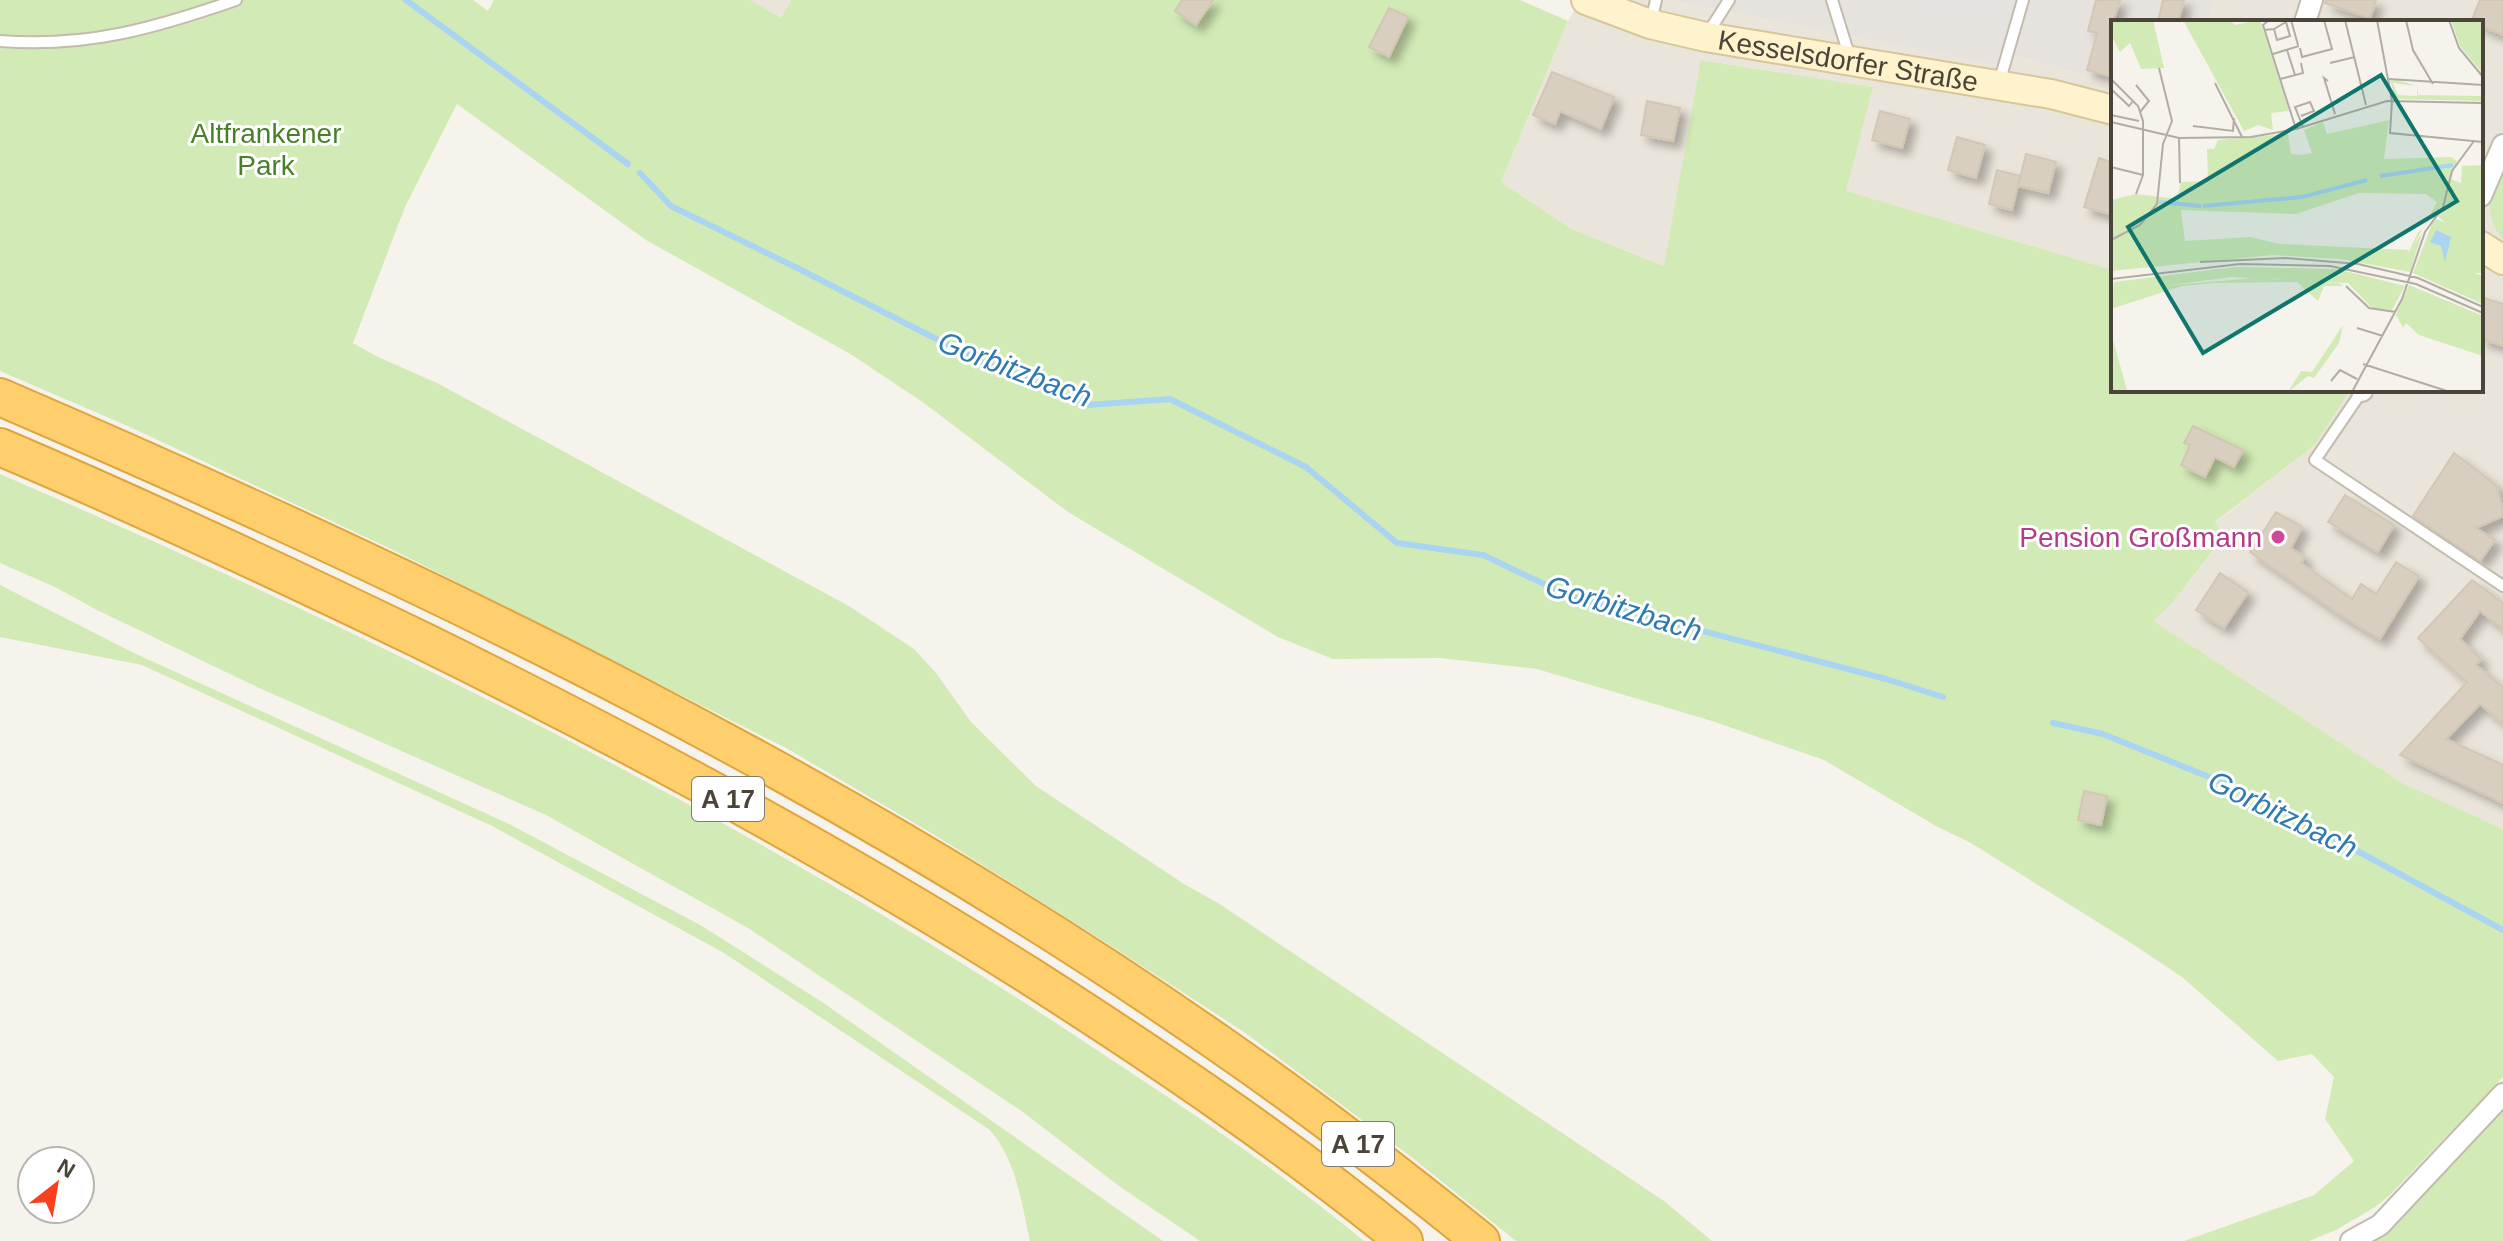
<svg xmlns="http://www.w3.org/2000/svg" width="2503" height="1241" font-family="Helvetica,sans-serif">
<defs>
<filter id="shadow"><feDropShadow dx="7" dy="7" stdDeviation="4" flood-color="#0004"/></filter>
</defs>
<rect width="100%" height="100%" fill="#f6f3ec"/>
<path fill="#eae5da" d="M751 0H791L781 18Z
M1580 0H1670L1996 65 1999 52 2113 83V270L1845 191 1873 87 1702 60 1665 266 1570 228 1501 182 1568 21Z
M2214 0H2503V829L2402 783 2152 621 2171 604 2224 538 2215 523 2315 445 2350 390H2481V22H2208Z"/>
<path fill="#e6e2dd" d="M1670 0H2214L2208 22H2113V83L2000 52 1996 65Z"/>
<path fill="#d2eab5" d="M0 0H473L488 11 494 0H751L781 18 791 0H1520L1568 21 1501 182 1570 228 1664 266 1701 60 1873 87 1846 191 2113 270V390H2350L2315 445 2215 522 2224 537 2171 604 2153 621 2402 783 2503 829V1077L2389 1196 2375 1207 2336 1230 2309 1241H2184L2314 1195 2354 1161 2325 1119 2334 1077 2312 1054 2278 1061 2182 977 2131 943 1971 843 1936 826 1824 760 1712 721 1537 669 1440 658 1333 659 1278 637 1068 512 924 403 852 355 646 240 457 104 405 207 353 343 376 356 439 384 849 606 914 649 936 673 971 722 1036 786 1184 884 1218 903 1664 1201 1712 1241H1516L1410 1156 1244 1032 1094 935 933 834 786 748 391 549 130 427 0 371Z
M2503 167V239C2481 213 2491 195 2503 167Z
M0 474C367 632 727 808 1062 1027 1165 1095 1269 1162 1364 1241H1200L1119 1186 1023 1112 748 928 546 815 257 687 95 609 55 587 0 563Z
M0 585 134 653 509 824 702 926 822 1002 1163 1241H1030C1021 1201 1017 1162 990 1130L724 953 492 826 142 665 0 637Z
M2503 1108V1241H2372L2386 1234Z"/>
<path fill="#e5e3e0" d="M1879 0H2015L2005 32 1877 8Z"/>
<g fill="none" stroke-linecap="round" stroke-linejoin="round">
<path stroke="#a9d4f2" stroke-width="6" d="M406 0 628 164
M640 173 671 206 797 268 972 357 1088 405 1170 399 1306 467 1397 543 1483 555 1569 596 1886 679 1943 697
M2053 723 2103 734 2256 796 2503 930"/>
</g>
<path fill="#d8cfc1" stroke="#d3c7b4" stroke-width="2" filter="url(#shadow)" d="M1182 0H1213L1196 25 1175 11Z
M2096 0H2120L2113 22V77L2087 70 2097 33 2088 31Z
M2163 0H2184L2178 22H2158Z
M2326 0H2376L2370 18 2325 3Z
M2480 0H2503V35L2481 26V22H2471Z
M1389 8 1408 17 1389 57 1369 47Z
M1552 72 1614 97 1601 129 1560 111 1555 124 1533 115Z
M1647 101 1680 108 1673 141 1641 135Z
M1880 111 1910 119 1902 148 1872 140Z
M1957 137 1985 145 1976 178 1948 170Z
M2026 154 2056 162 2048 193 2018 186Z
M2099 158 2113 163V215L2084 207Z
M1997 170 2020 176 2012 210 1989 204Z
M2481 297 2503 304V346L2481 339Z
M2193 426 2243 450 2234 467 2215 457 2205 477 2181 465 2190 445 2184 443Z
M2454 453 2496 485 2503 509V516L2476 528 2495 540 2480 561 2413 516Z
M2345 495 2394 525 2378 552 2328 522Z
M2276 512 2302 527 2291 548 2305 557 2301 563 2352 599 2361 584 2376 594 2396 562 2419 576 2380 639 2342 616 2250 552Z
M2220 573 2248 592 2224 628 2196 610Z
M2472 580 2503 603V629L2480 611 2460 639 2481 659 2476 665 2503 687V723L2480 704 2446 739 2503 765V803L2400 755 2467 682 2418 638Z
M2084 791 2107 796 2101 825 2078 820Z"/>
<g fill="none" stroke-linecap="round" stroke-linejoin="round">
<defs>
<path id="lane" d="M1832 0 1850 58
M1651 22 1656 0
M1706 36 1729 0
M0 41C87 48 155 28 236 0
M1999 83 2023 0
M2362 391 2315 460 2503 586"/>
<path id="street" d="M2305 22 2312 0
M2481 196 2503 145
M2362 391V390
M2351 1241 2380 1225 2503 1094"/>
<g id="secondary">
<path id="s1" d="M1586 0 1650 24 1706 37 2051 94 2113 110"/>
<path d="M2481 246 2503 260"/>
</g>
<path id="highway" d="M0 397C428 581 852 785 1234 1054 1319 1113 1400 1176 1481 1241
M0 447C142 507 282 573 421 640 631 743 836 853 1033 978 1161 1060 1287 1145 1404 1241"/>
</defs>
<use href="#lane" stroke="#c2bbae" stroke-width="14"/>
<use href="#street" stroke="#c2bbae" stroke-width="24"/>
<use href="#secondary" stroke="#d6c79b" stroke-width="32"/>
<use href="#highway" stroke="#e0a43c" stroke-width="40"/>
<use href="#lane" stroke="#fff" stroke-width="10"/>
<use href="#street" stroke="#fff" stroke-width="20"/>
<use href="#secondary" stroke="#fff3cd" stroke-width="28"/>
<use href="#highway" stroke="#ffcf6e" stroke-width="36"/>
</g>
<circle fill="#d1479c" stroke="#fff" stroke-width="3" cx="2278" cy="537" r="8"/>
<g text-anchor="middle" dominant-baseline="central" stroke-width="6" stroke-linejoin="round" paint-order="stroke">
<g fill="#fff" stroke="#817c74" stroke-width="2">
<rect x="692" y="777" width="72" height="44" rx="6"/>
<rect x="1322" y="1122" width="72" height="44" rx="6"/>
</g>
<g font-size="26" font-weight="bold" fill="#4b4439">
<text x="728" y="799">A 17</text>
<text x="1358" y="1144">A 17</text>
</g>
<g font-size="28" fill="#4b4439" stroke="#fff">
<text stroke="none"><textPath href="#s1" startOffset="270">Kesselsdorfer Straße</textPath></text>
</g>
<g font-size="28" fill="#4a7f2a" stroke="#fff">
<text x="266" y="133">Altfrankener<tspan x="266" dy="32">Park</tspan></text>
</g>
<g font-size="28" fill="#b23c85" stroke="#fff" text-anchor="end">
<text x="2262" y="537">Pension Großmann</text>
</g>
<g font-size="30" font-style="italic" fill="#2e7ab2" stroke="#fff">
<text transform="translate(1015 369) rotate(21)">Gorbitzbach</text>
<text transform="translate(1624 608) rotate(17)">Gorbitzbach</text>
<text transform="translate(2283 814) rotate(26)">Gorbitzbach</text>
</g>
</g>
<g transform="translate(2111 20)">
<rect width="372" height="372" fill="#f6f3ec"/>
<path d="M0 0H42L53 48 30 49 19 23 9 32 0 15ZM72 0H119L124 5 149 0 178 91 160 93 162 110 147 105 133 111ZM340 0H372V54L349 26ZM284 59 305 66 282 63 287 75 306 76 307 65V75L372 76V81L285 79 279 61ZM278 100 273 139 340 137 346 141 329 188 307 213 296 235 311 213 299 252 230 239 162 235 0 251V180L25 174 66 179 70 162 97 161 96 129H103L107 120 177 114 180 134 190 135 201 133 193 110 212 102 216 114ZM248 173 315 174 326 182 300 230 169 224 139 217 74 221 70 190 185 194ZM372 145V253H363L372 256V284L302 253 321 204 325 199 334 203 327 196 339 159 350 163 351 146ZM124 247 226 249 294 266 281 290 261 288 237 263 121 257 51 266 144 258 228 263 232 266H213L207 281 186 262 103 263 71 266 0 289 3 262ZM298 265 372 296V336L308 315 295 303 292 308 285 295ZM232 305 228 323 203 358 197 356 177 372 190 351 201 352ZM0 313 16 370 10 372H0Z" fill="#d2eab5" fill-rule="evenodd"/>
<path d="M325 210 340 217 334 242 330 226 319 222Z" fill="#a9d4f2"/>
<path fill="none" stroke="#a9d4f2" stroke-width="4" d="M269 156 342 145M48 182 90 186M92 186 191 177 256 160"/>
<path fill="none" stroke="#b2ada4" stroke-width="2" d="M158 0 152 5 169 59M180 0 187 25M234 0 255 85M266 0 281 81 279 113 372 122M295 0 302 30 322 64M338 0 348 28 372 57M153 10 163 9 166 20 179 16 175 2 163 9M189 28 191 37 221 29 213 0M176 30 184 55M162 34 188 26M219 43 244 37M0 59 27 86 32 101V155L25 174M278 59 372 65M217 61 213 58 224 94M104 63 131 117M25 65 38 81 29 92M0 69 18 86 22 81M0 95 28 101M190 96 203 91 199 82 184 87 192 107M0 102 68 118 140 117 185 109 276 81 372 83M82 106 122 111 123 98M185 109 169 59 192 53 190 43M68 118 69 163M0 147 32 155M0 220 29 205 46 184 52 124 61 101 48 48M89 242 174 238 247 244 307 258 372 287M0 259 129 244 219 246 305 264 372 293M235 266 258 288 285 292M246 308 272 316M252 344 339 372M220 361 229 350 246 359M241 372 291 279 314 212 332 187 341 151 363 121"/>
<path fill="#0f766e" fill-opacity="0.15" stroke="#0f766e" stroke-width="4" d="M270 55 346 181 92 333 17 207Z"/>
<rect width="372" height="372" fill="none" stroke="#4b4439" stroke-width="4"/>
</g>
<g transform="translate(56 1185) rotate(31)"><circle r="38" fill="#ffffff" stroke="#b7b4b0" stroke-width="2"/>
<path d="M0-6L14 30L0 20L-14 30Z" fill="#fc3f1d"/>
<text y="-12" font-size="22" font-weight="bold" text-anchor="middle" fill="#4b4439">N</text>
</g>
</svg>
